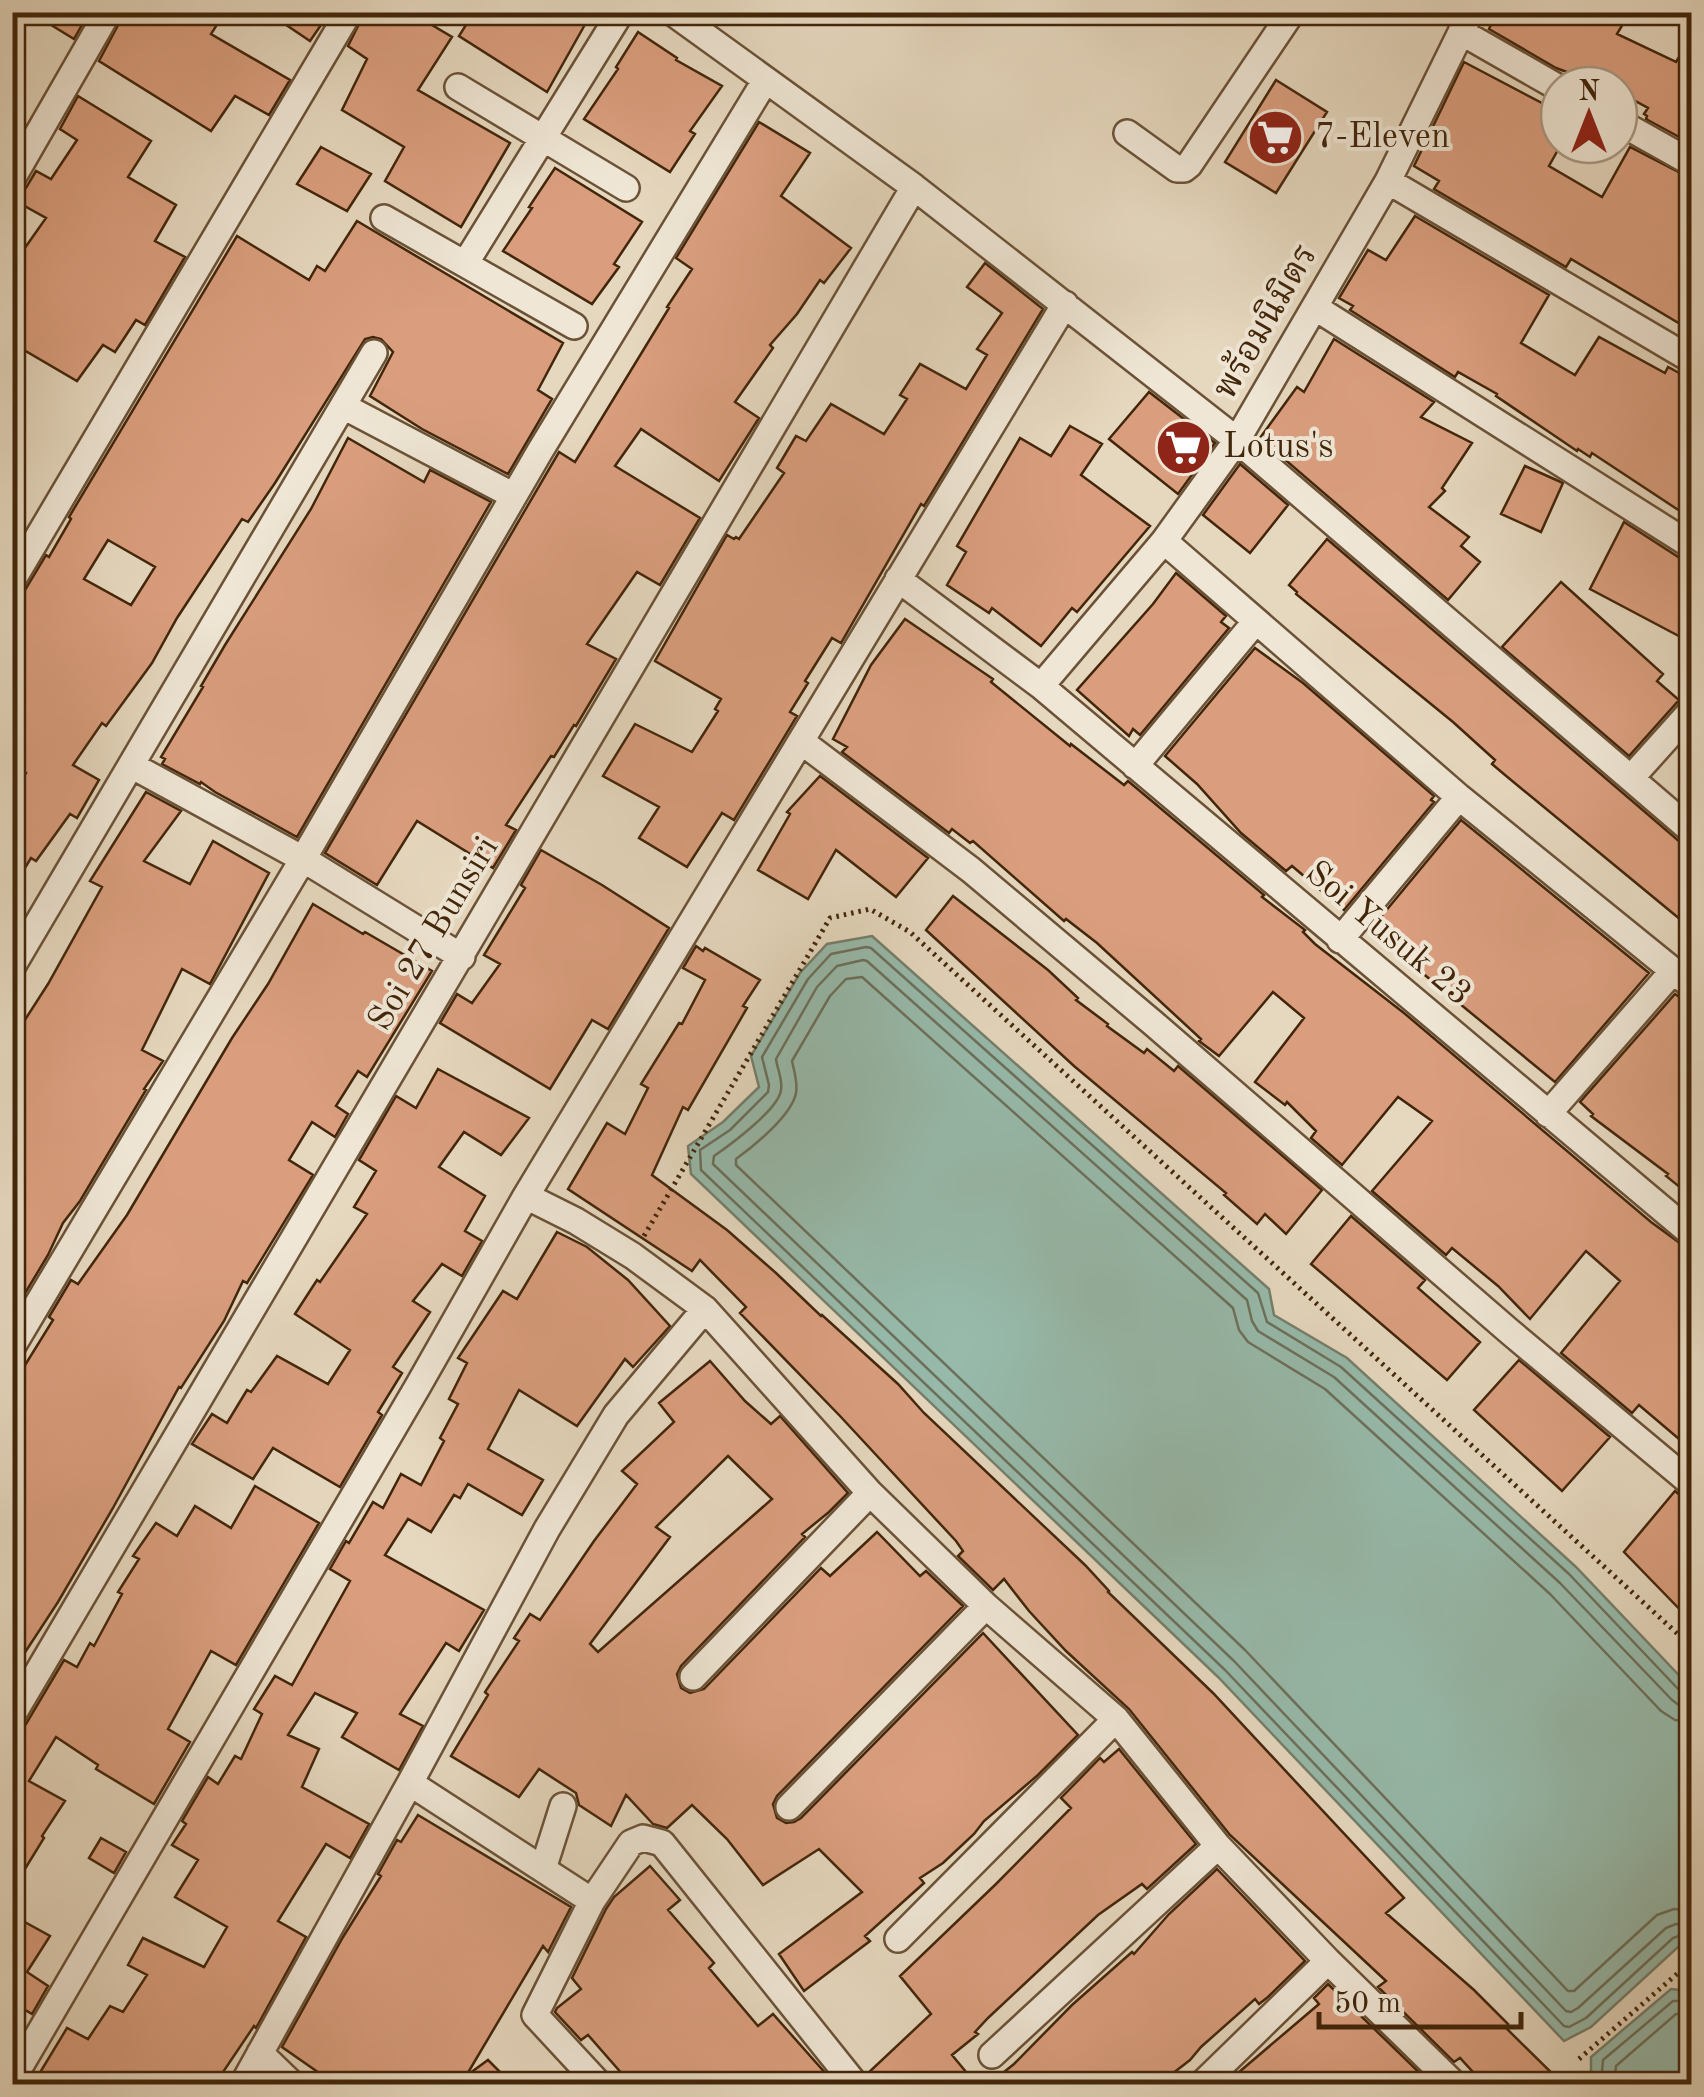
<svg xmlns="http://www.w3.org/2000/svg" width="1704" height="2097" font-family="'Old Standard TT','Noto Serif Thai',serif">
<rect width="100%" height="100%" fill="#e6d8bf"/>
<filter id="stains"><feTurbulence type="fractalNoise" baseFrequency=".002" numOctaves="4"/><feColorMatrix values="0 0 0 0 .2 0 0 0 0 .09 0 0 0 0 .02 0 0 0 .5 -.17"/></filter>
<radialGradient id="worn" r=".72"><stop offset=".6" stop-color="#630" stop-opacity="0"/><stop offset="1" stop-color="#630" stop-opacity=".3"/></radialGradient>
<path fill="#97bbac" stroke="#757f6b" stroke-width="2.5" d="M872 936 1269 1289 1274 1315 1347 1358 1576 1567 1691 1688V1948L1679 1946 1591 2027 1564 2041 1218 1677 691 1174 688 1146 723 1122 759 1087 751 1056 800 973 827 944Z
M1671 1989 1688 1991 1691 1994V2084H1591V2057Z"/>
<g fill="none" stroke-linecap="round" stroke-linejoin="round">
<path stroke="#6c705b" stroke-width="2.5" d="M1692 1694 1680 1691 1569 1574 1341 1367 1267 1322 1258 1293 871 948 866 947 831 954 808 979 762 1057 769 1085 768 1092 730 1130 700 1150 701 1170 1225 1670 1564 2026 1569 2027 1586 2018 1673 1938 1679 1936 1692 1938
M1692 1707 1680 1706 1672 1700 1560 1583 1334 1377 1258 1331 1252 1321 1247 1300 867 961 863 960 837 966 817 987 776 1059C777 1068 783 1080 781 1090 779 1109 730 1145 714 1156L713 1164 1234 1661 1566 2011 1571 2012 1578 2008 1666 1928 1676 1924 1692 1925
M1692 1722 1675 1720 1661 1711 1550 1594 1325 1389 1248 1342 1239 1330 1233 1308 862 977 846 979 830 996 792 1061C794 1071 798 1082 796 1093 792 1115 754 1146 736 1159V1165L1245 1650 1568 1991H1574L1657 1915 1674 1909 1692 1910
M1601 2084 1603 2060 1673 2001H1692
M1614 2084 1616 2066 1676 2014H1692"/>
</g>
<path fill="#da9e7e" stroke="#42260a" stroke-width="2.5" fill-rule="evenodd" d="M30 12H86L88 14 74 39Z
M125 12H225L211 34 290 80 269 115 235 96 211 131 99 61Z
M267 12H330L310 41Z
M365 12H410L452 37 418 90 510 143 461 227 385 181 404 147 342 110 367 59 348 46Z
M474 12H592L547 92 459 36Z
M1497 12H1630L1617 34 1676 62 1692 36V144L1646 119 1647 116 1644 114 1648 108 1619 92V85H1607L1590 76 1589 80 1556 68 1489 29Z
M638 32 677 58 676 60 722 86 690 131 695 134 670 172 584 119 618 69 616 67Z
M1464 62 1559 112V148L1549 166 1602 197 1630 147 1692 179V331L1571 259 1566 267 1434 189 1439 181 1414 166Z
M1276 80 1327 112 1276 193 1225 162Z
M78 96 151 141 128 177 176 205 155 241 185 257 145 325 136 320 115 352 103 345 77 381 12 343V246L22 252 46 218 12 199V195L19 193 26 188 36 171 51 179 77 140 60 129Z
M759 122 810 153 781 196 851 248 824 283 820 280 797 314 770 345 773 348 735 402 759 418 719 481 641 429 615 466 700 518 660 585 637 572 587 644 616 659 576 726 574 725 554 757 551 756 506 825 516 830 493 868 417 821 377 885 325 853 559 452 575 462 669 308 667 307 692 269 676 258Z
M321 147 371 174 347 211 297 184Z
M555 168 642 222 614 264 619 267 592 304 503 251 532 208 529 207Z
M1415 216 1549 295 1521 343 1575 375 1599 337 1665 373 1668 367 1692 380V519L1592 453 1590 457 1578 449 1577 451 1496 396 1497 394 1458 372 1455 377 1350 310 1353 306 1339 298 1368 250 1386 260Z
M357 221 563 343 538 390 552 399 508 474 422 429 370 396 393 352 381 339 373 337 365 339 275 483 248 522 242 519 177 618 152 663 106 726 102 723 73 765 99 780 77 818 70 814 36 861 31 858 12 889V803L24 786 20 783 26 773 12 765V597L19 596 25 590 46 555 49 557 71 519 69 517 237 236 309 280 317 266 325 271ZM108 540 155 567 131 605 84 579Z
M985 263 1043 309 924 506 921 504 841 643 832 638 805 681 808 683 790 712 797 716 734 820 722 813 687 867 639 838 659 807 603 776 635 724 692 752 718 711 715 709 721 699 655 661 727 535 734 539 736 537 739 539 784 473 777 468 796 436 806 441 831 404 884 434 907 399 900 395 920 364 966 389 987 355 977 349 1002 313 967 287Z
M1334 339 1434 402 1421 417 1472 443 1442 488 1445 491 1429 507 1469 537 1461 546 1480 562 1448 600 1260 438 1297 387 1304 392Z
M1149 392 1215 443 1178 494 1109 439Z
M1070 426 1102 444 1081 475 1150 526 1077 612 1072 608 1041 646 992 608 989 613 947 585 966 552 957 546 1020 438 1051 456Z
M348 438 424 482 430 470 491 502 297 837 215 792 201 782 200 784 162 764 165 759 161 757 203 687 201 686 225 645 311 509Z
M1240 464 1288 505 1250 553 1203 515Z
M1525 466 1563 483 1541 532 1501 514Z
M1624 522 1683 560 1692 562V643L1590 589Z
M1327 539 1681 843 1692 847V929L1505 775 1492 764 1495 760 1453 722 1296 594 1297 592 1289 585Z
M1176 573 1226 616 1221 622 1229 628 1140 735 1133 729 1129 736 1077 690 1153 604Z
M1561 582 1663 674 1657 681 1679 700 1629 756 1502 647Z
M905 619 993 679 991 682 1070 746 1071 744 1124 785 1128 781 1264 895 1262 897 1305 930 1303 932 1315 944 1404 1013 1651 1222 1692 1252V1450L1639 1405 1632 1413 1561 1353 1620 1281 1586 1251 1530 1319 1498 1286 1452 1248 1446 1255 1372 1191 1432 1121 1398 1097 1342 1165 1311 1138 1316 1131 1287 1102 1285 1105 1255 1082 1304 1018 1273 992 1219 1056 1199 1041 1201 1039 1097 943 1066 919 1064 921 973 841 970 843 952 829 949 833 842 752 847 747 833 739 871 665Z
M1255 648 1303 683 1434 796 1431 800 1434 802 1344 910 1292 866 1286 871 1241 833 1197 784 1165 756Z
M820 776 928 858 896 897 836 850 808 899 758 870 790 814 787 812Z
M146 792 181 811 144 861 190 884 213 841 269 873 210 984 182 969 142 1050 163 1061 144 1089 146 1090 80 1201 63 1223 48 1255 21 1300 12 1296V1040L48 984 102 887 90 881Z
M1461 820 1649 973 1555 1082 1370 930Z
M541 850 602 885 669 928 608 1029 592 1020 550 1089 440 1023 457 994 472 1003 500 964 484 955 525 888 521 885Z
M953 896 1048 970 1078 998 1076 1000 1108 1024 1107 1026 1144 1053 1147 1049 1174 1071 1178 1066 1322 1190 1286 1234 1265 1214 1257 1224 1224 1195 1226 1193 1074 1066 926 930Z
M313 904 363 934 365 932 432 971 367 1077 358 1071 336 1106 348 1114 335 1137 312 1122 289 1160 313 1175 247 1283 243 1281 224 1321 181 1388 179 1387 113 1508 58 1602 18 1663 23 1666 12 1683V1386L53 1320 49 1317 71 1280 78 1284 127 1215 232 1038 268 984Z
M696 946 703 951 705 948 760 980 743 1006 747 1008 688 1110 683 1107 652 1175 727 1230 776 1273 821 1316 822 1315 898 1384 924 1413 1085 1565 1109 1591 1108 1592 1213 1693 1404 1898 1386 1913 1474 1990 1508 2024 1505 2027 1563 2084H1484L1460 2058 1454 2062 1378 1987 1386 1981 1230 1835 1129 1709 1066 1651 1029 1611 1004 1579 993 1590 958 1556 963 1551 956 1541 840 1416 740 1313 746 1307 700 1260 692 1271 568 1189 607 1123 625 1134 648 1088 641 1084 679 1023 682 1024 705 980 683 968Z
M1675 994 1692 1006V1197L1666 1176 1668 1174 1591 1116 1593 1114 1580 1102Z
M438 1069 529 1118 501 1155 464 1132 439 1167 485 1196 465 1231 482 1241 462 1276 442 1264 413 1301 430 1312 393 1367 402 1373 378 1412 382 1415 340 1487 273 1448 253 1479 192 1444 212 1414 227 1423 247 1390 251 1392 277 1356 328 1384 350 1350 295 1314 317 1280 320 1282 367 1214 354 1207 376 1171 359 1160 396 1096 416 1108Z
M1351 1216 1425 1280 1418 1288 1480 1342 1447 1380 1311 1264Z
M557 1232 587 1247 628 1280 670 1326 633 1367 625 1359 577 1426 519 1390 488 1449 543 1480 522 1515 468 1484 460 1498 454 1495 431 1532 408 1519 385 1555 484 1610 459 1651 446 1643 400 1714 423 1726 399 1770 342 1737 357 1713 315 1693 288 1735 319 1749 302 1787 369 1824 350 1858 326 1844 278 1921 306 1937 256 2028 254 2026 215 2084H33L67 2028 88 2039 110 2006 123 2012 147 1975 128 1965 143 1938 204 1967 227 1927 175 1897 198 1860 172 1845 186 1824 182 1821 208 1777 218 1784 235 1756 241 1759 262 1714 254 1709 275 1676 292 1685 350 1581 330 1569 346 1541 349 1543 373 1502 383 1508 401 1474 421 1485 444 1441 440 1438 458 1404 449 1399 467 1363 458 1358 503 1291 517 1299Z
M1519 1360 1610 1437 1562 1491 1474 1410Z
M710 1361 745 1401 771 1424 780 1416 848 1493 829 1512 802 1534 805 1537 681 1666 677 1674 681 1688 690 1693 704 1689 821 1568 830 1576 877 1532 920 1576 926 1571 963 1606 777 1796 773 1804 777 1818 786 1823 794 1822 801 1818 983 1633 1078 1735 1038 1775 984 1821 974 1834 943 1863 920 1878 924 1883 865 1936 870 1941 804 1991 779 1954 862 1892 819 1849 763 1885 727 1839 692 1805 667 1828 653 1824 626 1795 611 1826 579 1805 576 1793 539 1769 519 1797 451 1756 488 1695 485 1692 519 1641 514 1638 530 1614 540 1620 594 1541 637 1484 622 1471 674 1422 659 1403ZM728 1456 772 1499 598 1652 590 1644 670 1537 656 1527Z
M255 1486 319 1523 236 1665 211 1651 168 1729 190 1742 154 1804 96 1769 98 1765 56 1737 29 1781 65 1801 42 1836 44 1838 12 1890V1732L21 1730 26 1724 64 1660 77 1667 90 1643 94 1646 122 1594 118 1592 139 1559 133 1556 156 1523 177 1536 195 1506 231 1528Z
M1675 1491 1682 1497 1692 1500V1622L1624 1552Z
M1119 1749 1196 1844 1147 1889 1142 1884 1098 1915 988 2018 975 2032 978 2034 952 2055 976 2084H871L867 2074 931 2014 900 1976 996 1884 1071 1808 1061 1798 1100 1758 1104 1762Z
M418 1815 571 1907 548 1952 543 1946 466 2076 488 2060 512 2084H335L282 2047 343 1937 381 1876 378 1874 397 1840 401 1842Z
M101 1838 126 1852 114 1873 89 1858Z
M650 1866 680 1900 668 1910 714 1963 709 1968 758 2026 773 2014 835 2084H631L588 2035 581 2040 555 2012 557 2008 581 1989 572 1978 606 1909 614 1897Z
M1217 1869 1305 1961 1268 1997 1259 2004 1255 1999 1201 2047 1190 2060 1159 2084H989L1014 2064 1072 2005 1132 1952 1134 1954 1169 1914Z
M12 1915 50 1936 27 1972 48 1986 32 2014 12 2002Z
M1328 1984 1428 2081 1424 2084H1225L1319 2004 1314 1998Z"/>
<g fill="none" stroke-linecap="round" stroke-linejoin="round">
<defs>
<path id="minor" d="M672 12 914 187 1237 440 1692 831
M1461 32 1559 88
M458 87 626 188
M1619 122 1692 163
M1127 133 1177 169H1184L1189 165 1292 12
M12 179 108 12
M1388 181 1692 360
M384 218 574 326
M465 264 621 12
M1316 308 1692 546
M343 406 514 496
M1164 541 1459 797 1692 986
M898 579 1041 686 1692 1234
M12 581 349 12
M1041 686 1164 541 1237 440 1388 181 1471 12
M802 742 971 870 1153 1023 1510 1332 1692 1484
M131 765 303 859 462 957
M1135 766 1256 621
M1631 778 1692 710
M1340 940 1459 797
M12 967 374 353
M1548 1114 1673 971
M526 1196 576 1221 633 1256 705 1309 870 1493 986 1606 1116 1719 1218 1846 1328 1961 1454 2084
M12 1347 303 859 540 451 765 81
M693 1677 870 1493
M12 1716 914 187
M410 1783 592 1901 535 2015 599 2084
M789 1807 986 1606
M543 1869 563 1806
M592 1901 631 1843 643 1838 662 1843 855 2084
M898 1939 1116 1719
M260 2053 292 2084
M992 2055 1218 1846
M12 2080 418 1386 526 1196 1065 304
M243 2084 410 1783 547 1529 616 1415 705 1309
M1202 2084 1328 1961"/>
</defs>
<use href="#minor" stroke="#6b5237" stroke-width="30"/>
<path stroke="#42260a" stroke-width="5" stroke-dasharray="2.5 5" stroke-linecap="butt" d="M644 1236 830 918 870 909 910 932 1692 1647
M1579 2059 1685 1967 1692 1968"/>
<use href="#minor" stroke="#efe6d5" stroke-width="25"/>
</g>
<defs>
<symbol id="supermarket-disc" viewBox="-11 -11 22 22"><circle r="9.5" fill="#8f2418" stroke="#efe6d5"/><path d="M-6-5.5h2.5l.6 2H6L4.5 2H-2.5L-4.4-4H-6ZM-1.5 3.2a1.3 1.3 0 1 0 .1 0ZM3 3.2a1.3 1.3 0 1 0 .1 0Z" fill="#fff"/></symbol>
</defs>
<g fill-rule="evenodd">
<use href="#supermarket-disc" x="1244" y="106" width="63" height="63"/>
<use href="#supermarket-disc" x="1152" y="416" width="63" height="63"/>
</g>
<g text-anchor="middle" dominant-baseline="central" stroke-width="8" stroke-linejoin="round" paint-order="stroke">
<g font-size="35" fill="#42260a" stroke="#efe6d5" text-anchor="start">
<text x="1315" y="137">7-Eleven</text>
<text x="1223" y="447">Lotus's</text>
</g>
<g font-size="35" fill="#42260a" stroke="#efe6d5">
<text transform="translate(1266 322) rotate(-60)">พร้อมนิมิตร</text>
<text transform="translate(434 934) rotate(-59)">Soi 27 Bunsiri</text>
<text transform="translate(1388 934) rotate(40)">Soi Yusuk 23</text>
</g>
</g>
<rect width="1704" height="2097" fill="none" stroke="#e6d8bf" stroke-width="50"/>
<rect x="15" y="15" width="1674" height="2067" fill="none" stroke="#42260a" stroke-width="5"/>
<rect x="25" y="25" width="1654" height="2047" fill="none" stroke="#42260a" stroke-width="2.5"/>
<g transform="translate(1589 115)"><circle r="48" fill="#efe6d5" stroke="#aa9984" stroke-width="2.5"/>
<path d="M0-8L18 38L0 25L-18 38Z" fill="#8f2418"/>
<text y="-15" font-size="28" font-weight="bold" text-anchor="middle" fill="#42260a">N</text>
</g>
<path d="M1319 2012v15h202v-15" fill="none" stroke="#42260a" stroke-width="5"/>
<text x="1334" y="2012" font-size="30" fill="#42260a" stroke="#efe6d5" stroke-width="8" paint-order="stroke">50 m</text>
<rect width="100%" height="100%" filter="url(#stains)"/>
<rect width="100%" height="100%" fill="url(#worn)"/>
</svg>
